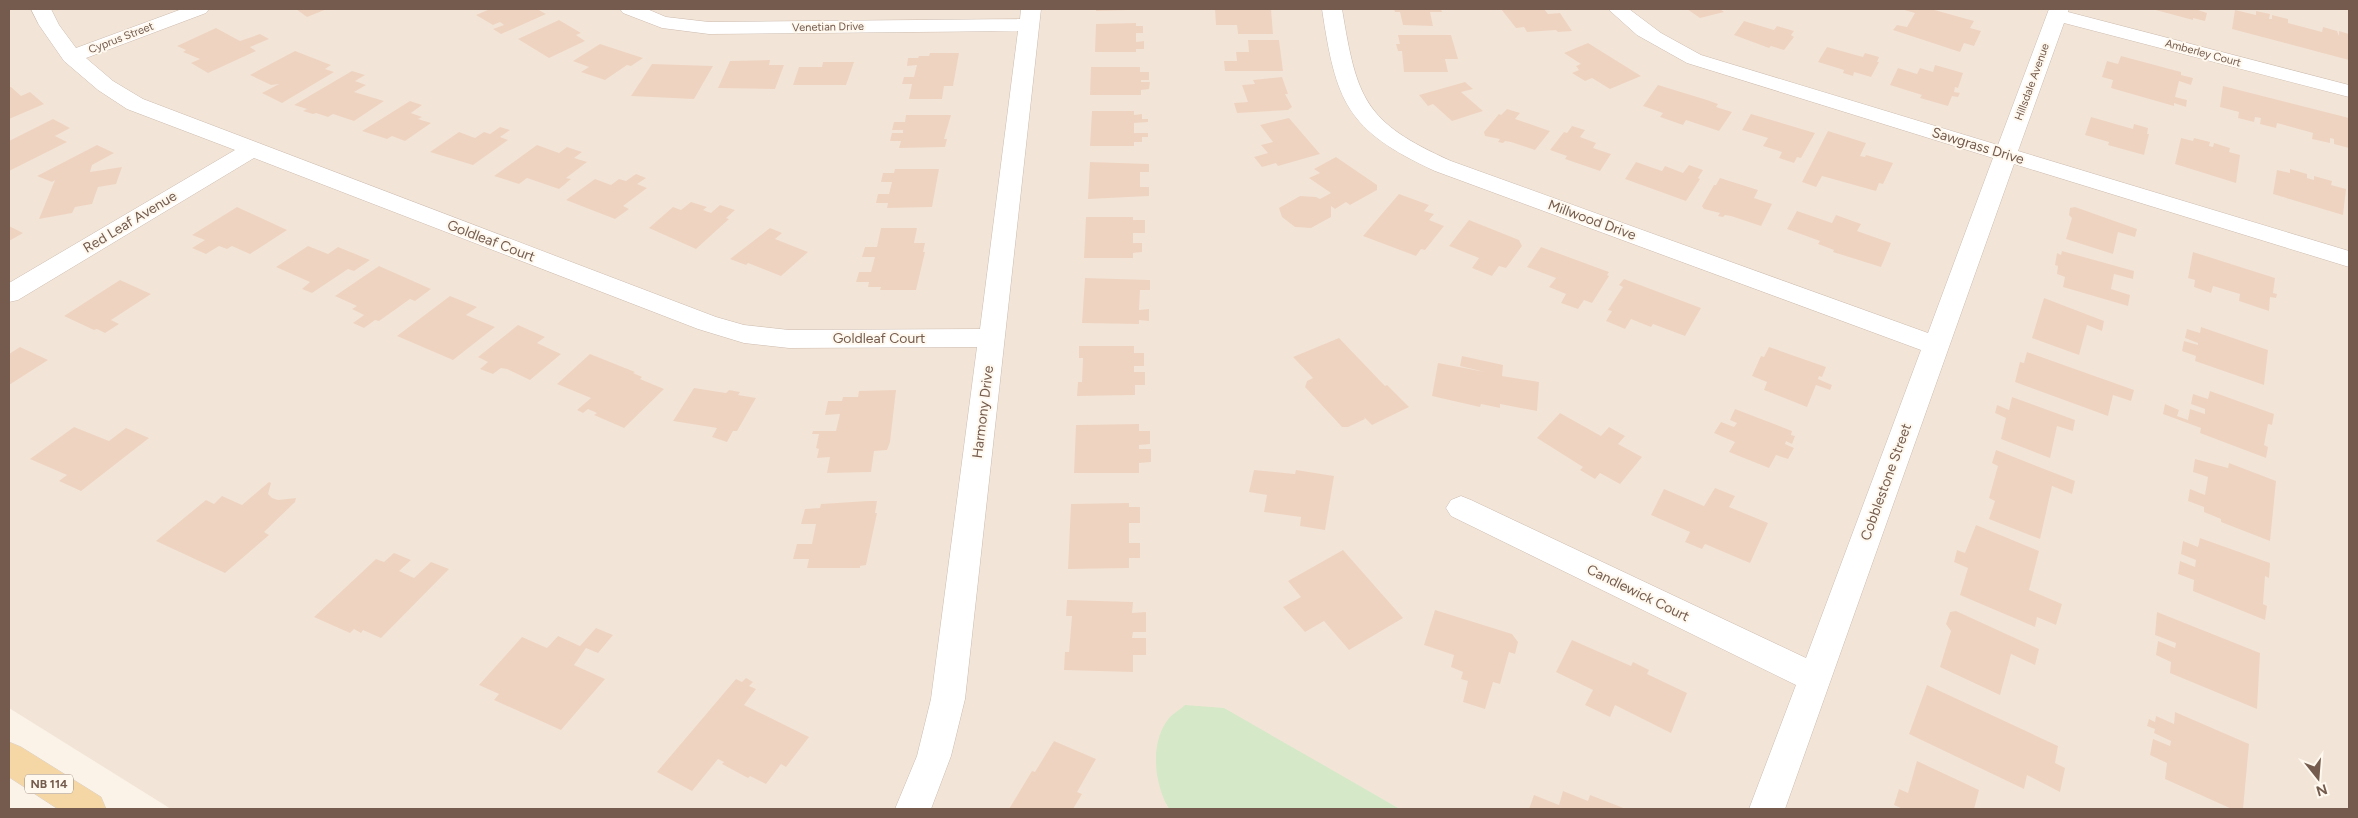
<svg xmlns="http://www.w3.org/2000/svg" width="2358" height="818" font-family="Figtree,sans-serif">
<rect width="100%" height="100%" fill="#fbf3e8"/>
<path fill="#f2e5d7" d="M9 9H2349V809H1400L1320 764 1166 804 1169 809H171L9 708Z"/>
<path fill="#d5e8c7" d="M1185 705 1224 708 1400 809H1169C1154 784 1149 741 1170 717 1174 713 1181 709 1185 705Z"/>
<path fill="#efd3c1" d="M296 9H327L307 17Z
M490 9H537L546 14 501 34 493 29 504 25 500 22 493 25 476 15Z
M1096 9H1130V10L1096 11Z
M1215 9H1271L1273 34H1238L1237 25H1216Z
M1394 9H1441L1442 12H1430L1433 26 1403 25 1400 12H1395Z
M1501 9H1544L1548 14 1560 13 1572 31 1558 32 1556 30 1527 32 1524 27 1516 28Z
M1687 9H1720L1724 12 1700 18Z
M1901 9H1931L1974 21 1970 28 1981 31 1974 46 1964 43 1960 52 1893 30 1897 25 1907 27 1915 13Z
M2152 9H2195L2207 13 2205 21 2193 18V20Z
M2235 10 2256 15V11L2270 14 2269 19H2272V15L2288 19V23L2322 32 2323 27 2337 31 2339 36V31L2349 34V60L2232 29Z
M559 20 581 33 576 35 585 41 549 58 518 39Z
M1744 21 1774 30 1777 26 1794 31 1791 35 1794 37 1784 50 1771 46 1769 48 1734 35Z
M1136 23V26H1143V33H1136V42L1144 41V49H1136V52H1095L1096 24Z
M216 28 240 41 260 34 269 39 250 47 256 51 208 73 191 63 200 59 183 52 186 50 177 46Z
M1398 35H1451L1458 59H1445L1448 72H1404L1402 51H1398L1396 44H1400Z
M1248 40H1279L1283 71H1225L1224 61H1237L1236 52H1249Z
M1588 43 1641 76 1610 89 1592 78 1585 81 1572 73 1579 70 1576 66 1581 64 1564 53Z
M600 44 643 58 631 66 627 65 605 80 581 72 589 67 573 61Z
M1827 47 1863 57 1865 53 1879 57 1877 62H1879L1871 77 1854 72 1853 76 1843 73 1844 70 1818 62Z
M295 51 331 65 325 69 334 72 282 103 262 93 279 84 271 85 250 75Z
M930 53H959L953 86H944L942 99H909L912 84H902L904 77H914L917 65 907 66 908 58H918L919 56H929Z
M2121 56 2181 72V75L2193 78 2191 85 2179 81 2175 97 2187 100 2186 107 2174 103V106L2111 88 2113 80 2102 77 2107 61 2118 64Z
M770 60 769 65H784L775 89 718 88 730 61Z
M823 62H854L846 85H793L799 67H822Z
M652 64 713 66 694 99 631 96Z
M1935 65 1963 73 1958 88 1955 87 1954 92 1960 93 1958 97 1952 96 1948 106 1920 98 1922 95 1890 85 1898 68 1917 74 1920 68 1933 72Z
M1091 67H1140V72H1149V80H1141V82H1150L1149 89 1141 90V95H1090Z
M352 71 365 75 355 81 366 85 354 92 384 101 354 121 333 114 328 117 316 113 313 114 303 111 307 109 294 105Z
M1282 77 1288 94H1285L1292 107 1288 110 1237 113 1234 103 1248 102 1242 85 1255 84 1253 80Z
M1465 82 1473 89 1461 92 1483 111 1452 121 1433 104 1428 106 1419 95Z
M1658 85 1707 100 1718 104 1716 107 1732 112 1719 131 1686 120 1683 125 1660 117 1663 113 1643 106Z
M2223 86 2349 118V148L2334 144V139L2330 138V143L2312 139 2313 133 2277 123 2276 128 2260 124 2261 118 2255 117 2254 122 2238 118 2239 112 2220 107Z
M9 87H11L21 96 30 92 44 104 9 119Z
M410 101 422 105 411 113 422 117 418 119 431 123 405 141 392 136 387 139 362 131Z
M1507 109 1520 113 1515 119 1550 131 1535 150 1511 142 1505 141 1503 143 1498 142 1500 139 1485 136 1484 132 1499 114 1501 115Z
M1092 111H1134V115L1142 114V119H1148V122L1134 123V133H1148V137H1142V142H1134V146H1090Z
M1751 114 1815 133 1801 158 1797 157 1794 163 1779 158 1782 152 1763 146 1768 138 1742 130Z
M906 115H951L944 139H947L945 147 899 148 901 141H890L892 133H903V130H892L894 122H905Z
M2091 117 2133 129 2134 124 2148 128 2147 134H2149L2144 155 2108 145 2109 142 2085 135Z
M1289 118 1320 154 1278 166 1276 163 1262 167 1254 157 1268 153 1261 145 1273 142 1260 125Z
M53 119 70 128 55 136 67 142 9 171V141Z
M1572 126 1585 130 1580 137 1596 143 1593 148 1611 154 1600 171 1565 159 1567 156 1550 150 1564 132 1567 133Z
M500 127 510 130 500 137 508 140 473 165 430 152 459 132 475 138 484 132 490 134Z
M1828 131 1866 143 1860 156 1865 157 1866 155 1893 163 1883 184 1879 183 1876 191 1822 176 1816 187 1802 182Z
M2181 138 2193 141 2194 138 2210 142 2209 146 2213 147 2214 143 2230 148 2229 152 2240 155 2236 183 2175 164Z
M97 145 114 153 92 165 90 172 122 167 116 184 98 187 92 204 75 207 72 213 39 219 55 180 52 182 37 176Z
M537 145 559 153 567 147 582 152 574 158 587 162 566 178 571 179 559 189 527 178 519 184 494 176Z
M1336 157 1377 185V190L1350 205 1346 202 1335 209 1331 206V217L1311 228 1295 227 1282 217 1279 208 1300 196 1316 197 1320 199 1331 193 1309 178 1320 173 1314 169Z
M1090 162 1149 164V172H1140V187H1149V196L1088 199Z
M1636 162 1662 171 1665 166 1683 173 1689 165 1703 170 1698 178 1700 179 1686 201 1625 179Z
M895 169H939L932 207 887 208 888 203H876L878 194H889L892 182H881L883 173H894Z
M2290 169 2307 174V178L2314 180V176L2332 181 2331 185 2346 189 2343 215 2273 194 2277 170 2290 173Z
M636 174 646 178 637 184 647 188 623 206 629 209 615 219 566 200 595 179 611 185 619 179 626 181Z
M1720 178 1758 190 1754 198 1772 204 1761 226 1731 216 1725 215 1723 217 1718 216 1720 213 1704 209 1702 206 1714 185H1716Z
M1399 194 1429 205 1424 211 1434 214 1429 220 1444 226 1425 250 1421 249 1416 256 1363 236Z
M691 202 707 207 703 210 711 213 720 205 735 210 726 218 729 219 696 249 649 228 673 207 681 210Z
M237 207 287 230 250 254 232 246 227 249 219 246 206 254 192 248 205 240 192 235Z
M2075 207 2137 229 2135 237 2118 232 2113 254 2066 239 2072 218 2069 215 2070 208Z
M1797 211 1832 223 1836 215 1861 224 1857 231 1891 243 1881 267 1833 252 1834 250 1818 244 1820 241 1787 229Z
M1086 217H1133V220H1145V233H1133V243H1142V252L1133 253V258H1084Z
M1469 220 1519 240 1522 246 1506 268 1499 266 1492 276 1472 268 1479 258 1449 246Z
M9 226 23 233 9 241Z
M770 228 782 233 775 239 808 252 781 276 748 263 746 265 730 259Z
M881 228H917L914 243H925L923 252H925L916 290H880L881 287H868L869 282H856L859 272H871L875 257H862L865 247H877Z
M308 246 328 254 338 247 370 260 354 271 348 269 312 293 302 289 310 282 276 267Z
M1541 247 1609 272 1607 275 1609 276 1592 303 1584 300 1578 309 1561 303 1566 294 1549 287 1556 278 1527 267Z
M2062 251 2134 271 2133 279 2114 274 2111 289 2130 295 2128 306 2063 287 2065 277 2057 274 2058 266 2055 265 2057 253 2061 255Z
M2193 252 2275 278 2273 293 2277 294 2276 298 2270 297 2269 311 2239 301 2240 294 2213 286 2211 293 2194 287 2195 280 2188 278Z
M379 266 431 289 415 301 410 299 379 321 375 320 364 328 353 323 364 315 352 309 357 306 335 296Z
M1085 278 1150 280V290H1140L1139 310 1149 309V321L1139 320V324L1082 323Z
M1624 279 1701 308 1685 336 1653 324 1651 327 1631 319 1625 329 1606 321 1612 311 1608 310 1623 287 1619 285Z
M120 280 151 294 111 320 119 324 105 333 97 329 94 330 64 316Z
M450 296 477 307 466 315 495 327 453 360 397 336Z
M2044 298 2104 321 2102 331 2087 325 2079 355 2032 338Z
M518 325 545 337 537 343 561 354 530 380 507 369 501 368 493 374 480 369 488 362 478 357Z
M2201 327 2268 350 2264 385 2195 361 2196 356 2182 351 2184 341 2198 345V343L2185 338 2187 329 2200 333Z
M1339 338 1385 386 1387 385 1409 407 1372 425 1364 417 1365 419 1348 427H1342L1305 387 1307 381 1313 378 1293 357Z
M1079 346H1134V353H1144V366H1134V372H1145V385H1135V395L1077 396 1078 382H1082L1083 358H1079Z
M20 347 48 360 9 385V354Z
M1769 347 1826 367 1822 377 1819 376 1818 379 1832 385 1830 390 1816 385 1807 407 1764 390 1767 382 1752 376 1761 356 1764 357Z
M2027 352 2134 390 2131 401 2113 395 2108 416 2015 382 2020 362 2024 363Z
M590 354 635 372 633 373 642 377 640 379 664 389 624 428 594 415 597 413 588 409 583 413 577 410 591 398 557 384Z
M1462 356 1503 365 1502 376 1539 382 1537 411 1500 404V408L1481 404 1480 407 1432 396 1438 363 1485 372 1460 366Z
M694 388 726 393 729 390 740 392 738 395 756 398 737 431H733L727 442 712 437 717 428 673 421Z
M896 390 890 442 887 450 874 451 871 472 827 473 830 457 817 458 819 449 816 448 819 434H812L813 431H836L840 414 825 415 828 401H842L843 397H858L859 391Z
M2210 391 2274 414 2272 425 2268 424 2264 445 2268 447 2266 458 2200 433 2201 428 2163 414 2165 404 2179 410 2177 416 2188 420 2190 409 2205 414V409L2191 404 2193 394 2208 399Z
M2012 397 2075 420 2073 431 2057 426 2050 458 2001 439 2006 418 1995 413 1997 405 2009 410Z
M1735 409 1792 431 1791 435 1795 436 1792 444 1786 441 1785 444 1794 448 1788 459 1776 455 1769 468 1729 452 1735 442 1714 433 1721 422 1734 427 1737 423 1730 420Z
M1560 413 1601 436 1609 427 1625 436 1618 444 1642 457 1620 484 1600 473 1595 479 1580 470 1583 467 1537 438Z
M1139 424V431H1150V444L1139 445V449H1151V462L1139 463V473H1074L1076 425Z
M74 427 109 441 126 428 149 438 81 491 59 481 67 475 30 459Z
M1996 450 2075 481 2072 494 2052 486 2040 539 1989 519 1995 501 1989 498 1998 466 1992 463Z
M2195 459 2228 468 2229 463 2276 481 2270 541 2221 522V519L2204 512V507L2188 501 2190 489 2205 495 2208 477 2193 472Z
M1254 470 1295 474 1296 470 1334 476 1325 530 1300 526 1301 517 1264 512 1267 495 1249 492Z
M269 482 271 483 268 494 272 498 278 500 296 498 295 502 264 532 269 535 225 573 156 541 206 500 214 504 222 496 242 505Z
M1715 488 1735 496 1729 507 1768 523 1750 563 1705 544 1702 549 1685 542 1690 532 1651 515 1664 489 1704 506Z
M868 501H877L875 513H877L866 565 860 566V568H807L809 559H793L797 544H812L816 524H801L805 509 820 508 821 504Z
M1129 503V507H1140V523H1129V543H1140V558H1129V568L1068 569 1071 504Z
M1976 525 2039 551 2029 590 2062 604 2056 625 2037 617 2035 627 1960 595 1968 568 1954 562 1957 550 1965 553Z
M2200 538 2270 563 2269 578 2265 576 2263 604 2267 606 2265 620 2193 591 2194 580 2178 574 2180 561 2195 567 2196 560 2181 554 2183 541 2198 547Z
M1343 550 1403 618 1349 650 1324 621 1305 632 1283 607 1301 597 1288 581Z
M394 553 411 560 399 571 414 578 431 562 449 569 381 638 363 630 361 633 354 629 350 633 314 617 376 559 384 562Z
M1067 600 1133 602 1132 613 1146 612V632H1133L1132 638H1146V655H1133V672L1064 670 1065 652H1069L1072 616H1066Z
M1435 610 1512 634 1518 642 1515 654 1509 652 1500 684 1493 682 1485 709 1463 702 1468 681 1461 679 1463 672 1451 667 1454 655 1424 645Z
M1956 611 2039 649 2035 665 2011 654 2000 695 1940 667 1951 631 1946 624 1950 612Z
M2157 612 2260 653 2257 709 2170 673 2171 662 2156 655 2158 641 2175 648 2176 643 2155 635Z
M596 628 613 635 598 653 586 648 574 665 605 679 561 730 494 700 499 694 479 685 522 637 547 648 558 636 580 646Z
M1572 640 1631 666 1633 662 1649 670 1647 674 1687 693 1671 733 1615 705 1610 717 1585 705 1593 690 1556 672Z
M746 678 753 682 749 686 756 689 744 705 809 737 786 767 781 764 766 784 750 776 748 778 722 764 724 762 718 759 692 791 657 772 736 679 742 682Z
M1927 685 2058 746 2055 763 2065 768 2060 792 2027 775 2024 789 1909 734Z
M2175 712 2249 744 2243 809H2232L2165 779 2167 763 2150 755 2153 739 2170 746 2171 741 2154 733 2155 729 2147 726 2149 719 2155 722 2156 716 2174 724Z
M1054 741 1096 759 1077 792 1082 794 1073 809H1009L1032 771 1035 772Z
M1917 761 1979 790 1974 809H1903L1894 805 1899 789 1908 793Z
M1563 791 1588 801 1590 795 1626 809H1529L1534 795 1559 805Z"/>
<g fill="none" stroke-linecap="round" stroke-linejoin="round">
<defs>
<path id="street" d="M31 9H51L59 25 76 48 182 9H209L206 13 86 58 113 81 143 99 716 317 744 325 789 330 980 329 1018 31 709 34 662 28 623 13 620 9H647L666 17 709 22 1020 19 1021 9H1041L965 699 951 756 931 809H895L917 756 931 699 977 347 789 348 744 343 698 329 254 158 18 300 9 302V283L235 150 127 109 98 90 64 61 39 25Z
M1322 9H1342C1357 99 1364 122 1451 161L1928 333 1993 158 1687 63 1637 35 1608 9H1629L1661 33 1701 55 1998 145 2049 9H2069L2068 12 2349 85V97L2064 23 2018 151 2349 251V267L2014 164 1785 809H1749L1796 685 1451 516 1446 508 1451 500 1461 496 1471 500 1806 658 1921 350 1435 171C1346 130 1336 102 1322 9Z"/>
<path id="primary" d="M9 742 21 747 101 797 106 809H58L9 777Z"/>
</defs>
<use href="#street" stroke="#cdbbaf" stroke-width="1"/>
<use href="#primary" stroke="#d8d1cd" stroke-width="1"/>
<use href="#street" fill="#fff" fill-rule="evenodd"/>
<use href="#primary" fill="#f5d6a5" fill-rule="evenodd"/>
</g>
<g text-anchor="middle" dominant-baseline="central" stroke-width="4" stroke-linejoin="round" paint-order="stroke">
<g font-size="11" fill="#745b4d" stroke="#fef8ee">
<text transform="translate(828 27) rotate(-1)">Venetian Drive</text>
<text transform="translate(121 38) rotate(-21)">Cyprus Street</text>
<text transform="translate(2203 53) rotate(15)">Amberley Court</text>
<text transform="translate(2032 82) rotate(-70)">Hillsdale Avenue</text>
</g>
<rect fill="#fef8ee" stroke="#9d8a7d" stroke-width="1" x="25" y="774.5" width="48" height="19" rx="4"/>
<g font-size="12" font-weight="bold" fill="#745b4d">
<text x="49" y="784">NB 114</text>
</g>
<g font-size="14" fill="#745b4d" stroke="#fef8ee">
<text transform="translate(1978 146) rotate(17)">Sawgrass Drive</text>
<text transform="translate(1592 220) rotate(20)">Millwood Drive</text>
<text transform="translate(130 222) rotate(-31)">Red Leaf Avenue</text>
<text transform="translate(491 241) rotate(21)">Goldleaf Court</text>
<text x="879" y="338">Goldleaf Court</text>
<text transform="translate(983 412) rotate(-83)">Harmony Drive</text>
<text transform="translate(1886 482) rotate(-70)">Cobblestone Street</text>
<text transform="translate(1638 593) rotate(26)">Candlewick Court</text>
</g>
</g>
<rect width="2358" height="818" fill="none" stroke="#745b4d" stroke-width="20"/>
<g transform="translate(2318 778) rotate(163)" stroke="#fef8ee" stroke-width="4" paint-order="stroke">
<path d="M0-4L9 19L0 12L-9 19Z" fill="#745b4d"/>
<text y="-8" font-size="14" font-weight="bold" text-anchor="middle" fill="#745b4d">N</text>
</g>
</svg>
